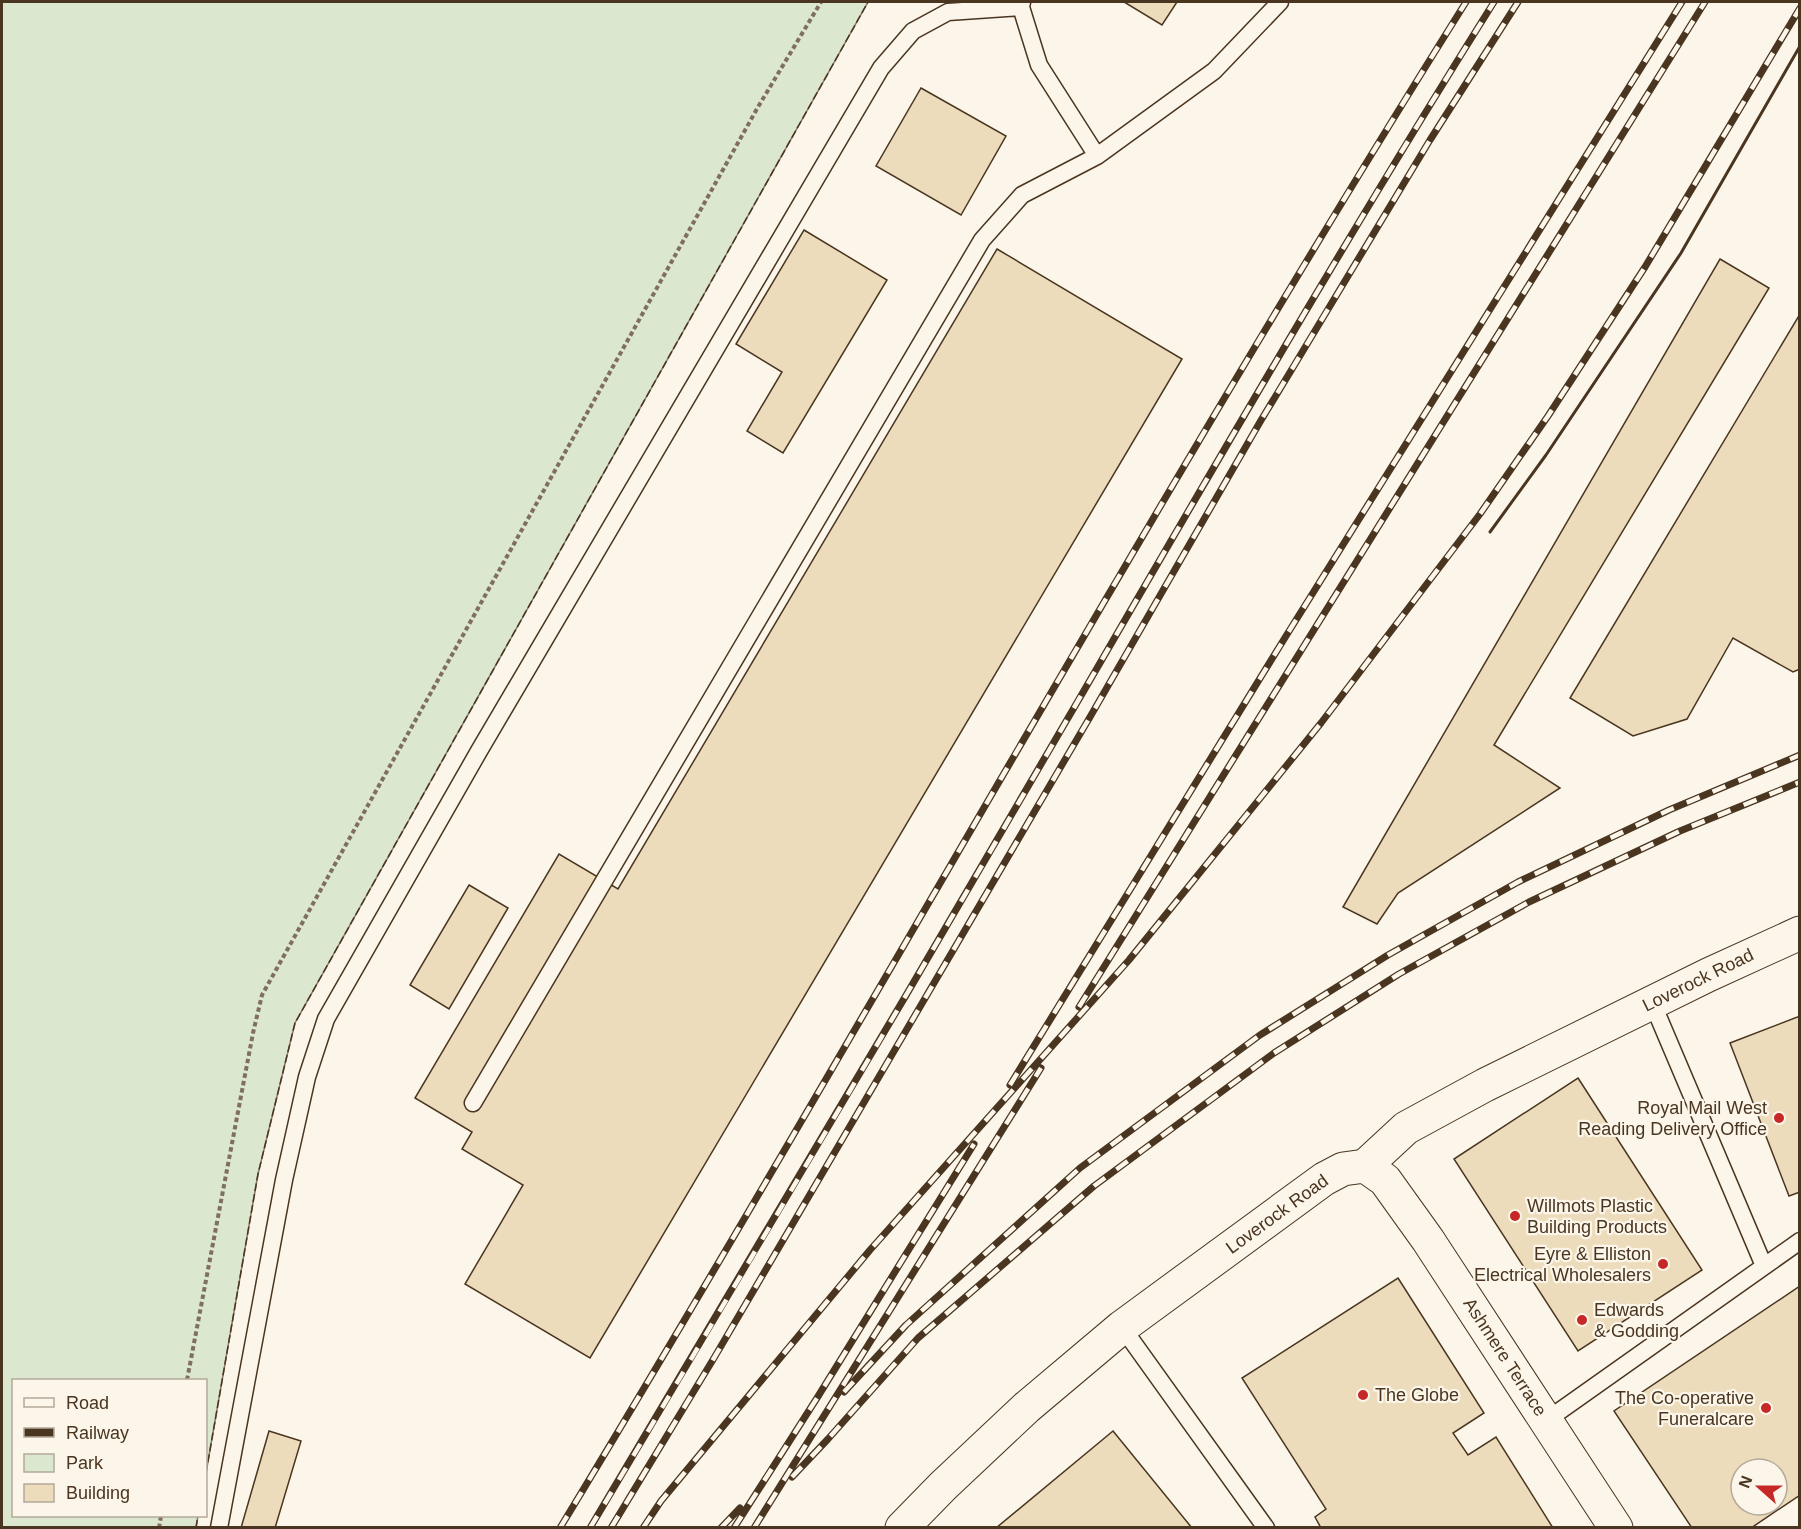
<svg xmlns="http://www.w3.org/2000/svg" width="1801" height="1529" font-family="Arial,sans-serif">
<rect width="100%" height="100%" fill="#fbf6e9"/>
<path fill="#dce7d0" stroke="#887966" stroke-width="1.5" d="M2 2H868L295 1023 258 1174 206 1473V1380H14V1516H198L196 1527H2Z"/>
<path fill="#ecdcbc" stroke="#4a3520" stroke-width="1.5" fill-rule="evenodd" d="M1124 2H1177L1162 25Z
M921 88 1006 136 961 215 876 166Z
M804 230 887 280 783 453 747 431 782 372 736 344Z
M997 249 1182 359 590 1358 465 1284 523 1185 462 1149 472 1132 415 1098 559 854 618 889Z
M1720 259 1769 288 1494 745 1560 788 1398 893 1377 924 1343 907Z
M1800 314V669L1793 672 1733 638 1687 719 1633 736 1570 698Z
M469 885 508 908 449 1009 410 985Z
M1800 1016V1192L1789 1196 1730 1043Z
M1578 1078 1702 1270 1578 1351 1454 1159Z
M1398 1278 1484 1413 1453 1433 1468 1455 1496 1437 1553 1528H1321L1315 1517 1326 1509 1242 1378Z
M1800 1286V1495L1751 1528H1692L1614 1411ZM1741 1469H1777V1505H1741Z
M269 1431 301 1441 275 1528H241Z
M1113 1431 1192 1528H996Z"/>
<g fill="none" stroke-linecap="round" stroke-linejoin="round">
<defs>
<path id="lane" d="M1022 2 1021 7 1039 65 1097 156
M1652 1002 1764 1266
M473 1103 982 240 1022 195 1097 156 1214 71 1280 2
M1122 1327 1266 1528
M1547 1420 1800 1241
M219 1528 284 1180 307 1077 326 1019 479 751 881 68 913 31 948 12 1021 7"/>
<path id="street" d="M1365 1166 1385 1180 1428 1240 1616 1528
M902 1528 943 1486 1027 1407 1122 1327 1324 1179 1343 1169 1365 1166 1406 1128 1485 1085 1708 975 1800 933"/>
</defs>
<use href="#lane" stroke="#4a3520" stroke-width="19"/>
<use href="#street" stroke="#4a3520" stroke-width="35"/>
<path stroke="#7f6f5c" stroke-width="4" stroke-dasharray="4.5 3" stroke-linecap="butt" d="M187 1380 253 1033 262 995 758 107 821 2
M159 1528 161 1516"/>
<use href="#lane" stroke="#fbf6e9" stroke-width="16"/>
<use href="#street" stroke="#fbf6e9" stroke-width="33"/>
<defs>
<path id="rail" d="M1079 1007 1705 2
M1010 1085 1286 636 1682 2
M844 1392 906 1325 1080 1168 1260 1035 1388 955 1518 882 1669 810 1800 755
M792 1477 828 1439 918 1338 1094 1186 1274 1053 1399 974 1529 902 1680 831 1800 782
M560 1528C867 1021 1152 502 1466 2
M590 1528C754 1255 915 981 1075 706 1212 470 1349 233 1494 2
M611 1528 714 1358 1090 717 1260 422 1430 140 1518 2
M643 1528 661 1501 870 1250 1129 960 1321 723 1480 514 1548 416 1645 267 1800 8
M721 1528 740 1508
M734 1528 817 1398 974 1144
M754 1528 1041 1068"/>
</defs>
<use href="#rail" stroke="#4a3520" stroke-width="7"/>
<use href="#rail" stroke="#fbf6e9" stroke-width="4.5" stroke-dasharray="14" stroke-linecap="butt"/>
<path stroke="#4a3520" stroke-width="1.5" stroke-dasharray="8 3" stroke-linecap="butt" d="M206 1473 258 1174 295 1023 868 2
M196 1528 198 1516"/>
<path stroke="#4a3520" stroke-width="3" d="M1490 532 1546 455 1681 253 1800 46"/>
</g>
<g fill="#c62828" stroke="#fbf6e9" stroke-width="2">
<circle cx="1779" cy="1118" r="6"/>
<circle cx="1515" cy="1216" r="6"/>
<circle cx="1663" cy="1264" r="6"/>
<circle cx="1582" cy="1320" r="6"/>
<circle cx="1363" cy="1395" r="6"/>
<circle cx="1766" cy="1408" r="6"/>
</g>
<g text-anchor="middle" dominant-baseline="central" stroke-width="4.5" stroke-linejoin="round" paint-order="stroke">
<g font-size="18" fill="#4a3520" stroke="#fbf6e9">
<text transform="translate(1698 980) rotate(-26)">Loverock Road</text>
<text transform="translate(1277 1214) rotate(-36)">Loverock Road</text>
<text transform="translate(1505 1357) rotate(57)">Ashmere Terrace</text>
</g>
<g font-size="18" fill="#4a3520" stroke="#fbf6e9" text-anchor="end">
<text x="1767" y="1108">Royal Mail West<tspan x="1767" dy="21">Reading Delivery Office</tspan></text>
<text x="1527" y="1206" text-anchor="start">Willmots Plastic<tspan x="1527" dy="21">Building Products</tspan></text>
<text x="1651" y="1254">Eyre &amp; Elliston<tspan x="1651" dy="21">Electrical Wholesalers</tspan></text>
<text x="1594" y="1310" text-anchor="start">Edwards<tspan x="1594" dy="21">&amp; Godding</tspan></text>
<text x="1375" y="1395" text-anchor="start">The Globe</text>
<text x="1754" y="1398">The Co-operative<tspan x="1754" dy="21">Funeralcare</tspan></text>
</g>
</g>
<rect width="1801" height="1529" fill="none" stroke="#4a3520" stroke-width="6"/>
<rect x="12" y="1379" width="195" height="138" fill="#fbf6e9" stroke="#b4a999" stroke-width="1.5"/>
<rect x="24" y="1398" width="30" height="9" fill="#fbf6e9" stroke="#b4a999" stroke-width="1.5"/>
<text x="66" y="1409" font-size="18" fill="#4a3520">Road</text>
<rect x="24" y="1428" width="30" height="9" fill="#4a3520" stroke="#b4a999" stroke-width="1.5"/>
<text x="66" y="1439" font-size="18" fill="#4a3520">Railway</text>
<rect x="24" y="1454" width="30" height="18" fill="#dce7d0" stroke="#b4a999" stroke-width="1.5"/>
<text x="66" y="1469" font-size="18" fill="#4a3520">Park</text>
<rect x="24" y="1484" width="30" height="18" fill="#ecdcbc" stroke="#b4a999" stroke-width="1.5"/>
<text x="66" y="1499" font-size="18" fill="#4a3520">Building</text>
<g transform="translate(1759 1487) rotate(291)"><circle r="28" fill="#fbf6e9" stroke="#b4a999" stroke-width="1.5"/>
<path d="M0-4.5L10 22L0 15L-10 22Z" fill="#c62828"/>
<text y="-9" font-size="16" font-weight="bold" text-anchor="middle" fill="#4a3520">N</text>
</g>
</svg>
